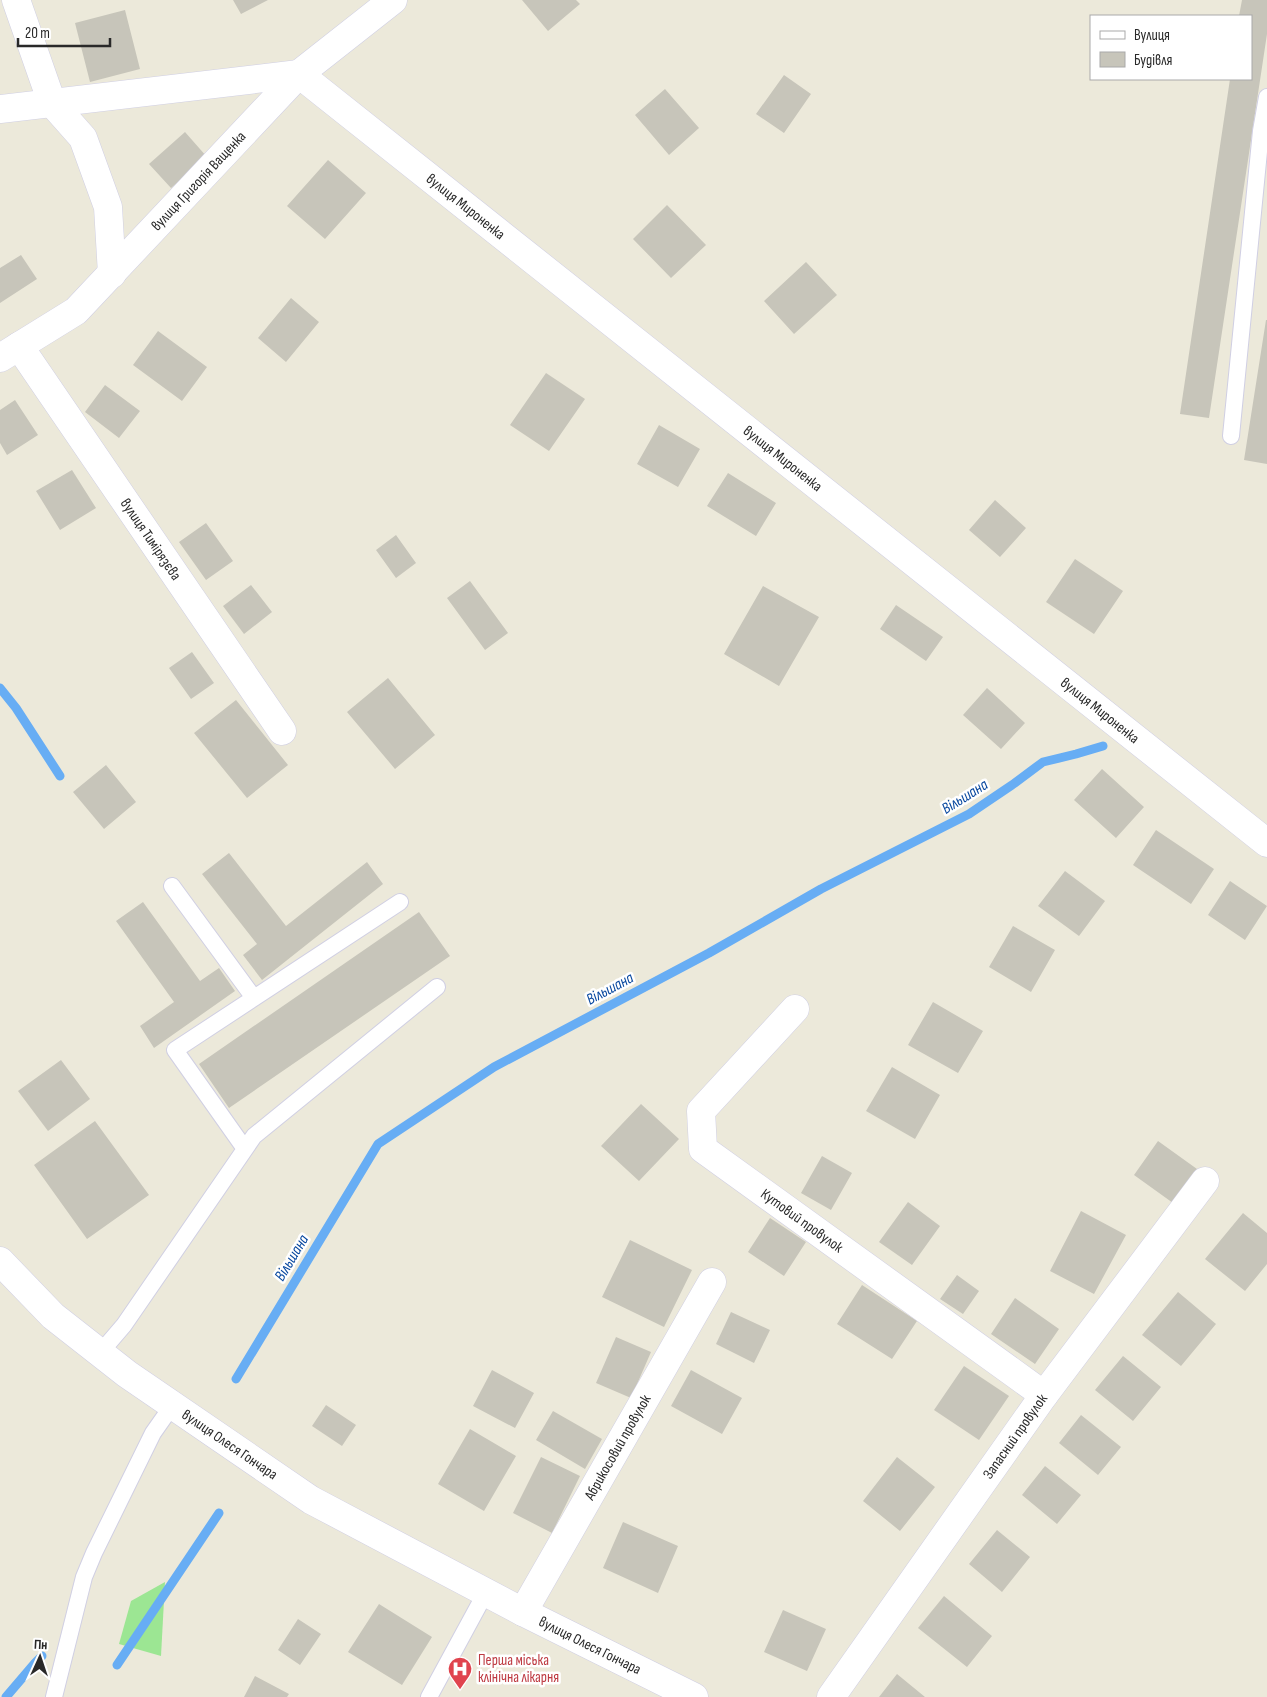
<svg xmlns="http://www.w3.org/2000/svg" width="1267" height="1697" font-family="'Sofia Sans Condensed',sans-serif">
<rect width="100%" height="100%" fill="#ece9da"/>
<path fill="#9ce693" d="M165 1582 161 1656 119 1644 131 1601Z"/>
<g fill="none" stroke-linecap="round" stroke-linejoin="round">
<path stroke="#67adf4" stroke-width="9" d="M0 688 16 708 60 776
M236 1379 378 1144 494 1067 709 953 821 889 969 814 1012 785 1043 762 1076 754 1103 746
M117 1665 219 1513
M6 1697 35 1663 42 1656"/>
</g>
<path fill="#c7c5ba" d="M233 0H268L241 14Z
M522 0H576L580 4 548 31Z
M1242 0H1267V34L1209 418 1180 414 1230 79H1251V16H1239Z
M125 10 140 69 90 82 75 23Z
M784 75 811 94 784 133 756 114Z
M665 89 699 128 669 155 635 115Z
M185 132 207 157 171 188 149 164Z
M328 160 366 193 325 239 287 206Z
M667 205 706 245 671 278 633 239Z
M21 255 37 279 0 303V268Z
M806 262 837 295 794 334 764 301Z
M291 298 319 322 286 362 258 338Z
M1266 320H1267V464L1244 460Z
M158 331 207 367 182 401 133 365Z
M546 373 585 399 549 451 510 425Z
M105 385 140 411 119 438 85 412Z
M15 400 38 435 7 455 0 443V410Z
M659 425 700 449 678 487 637 464Z
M72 470 96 508 60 530 36 491Z
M728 473 776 503 756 536 707 506Z
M995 500 1026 528 1000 557 969 530Z
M206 523 233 561 206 580 179 542Z
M396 535 416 563 396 578 376 550Z
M1075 559 1123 591 1094 634 1046 602Z
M470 581 508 633 485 650 447 598Z
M251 585 272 612 244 634 223 606Z
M763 586 819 617 779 686 724 654Z
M896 605 943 637 926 661 880 629Z
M192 652 214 683 191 699 169 668Z
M388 678 435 735 395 769 347 712Z
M987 688 1025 723 1001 749 963 715Z
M236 700 288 765 247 798 194 733Z
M106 765 136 802 104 829 73 792Z
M1102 769 1144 807 1116 838 1074 800Z
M1156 830 1214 869 1191 904 1133 865Z
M229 853 286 926 367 862 383 884 262 980 243 955 257 944 202 874Z
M1065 871 1105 901 1079 936 1038 906Z
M1230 881 1267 906 1245 940 1208 915Z
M143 902 200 981 219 968 235 991 154 1048 140 1026 174 1002 116 921Z
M419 912 450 956 229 1108 199 1064Z
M1013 926 1055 950 1031 992 989 967Z
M933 1002 983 1031 958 1073 908 1045Z
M61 1060 90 1099 48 1131 18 1091Z
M892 1067 940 1095 915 1139 866 1111Z
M641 1104 679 1139 639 1181 601 1146Z
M95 1121 149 1195 87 1239 34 1165Z
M1158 1141 1197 1169 1173 1203 1134 1175Z
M822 1156 852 1173 831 1210 801 1193Z
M908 1202 940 1226 912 1265 879 1242Z
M1081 1211 1126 1235 1094 1294 1050 1271Z
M1243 1213 1267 1233V1264L1245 1291 1205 1259Z
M770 1218 806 1242 784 1276 748 1252Z
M630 1240 692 1270 664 1327 602 1297Z
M957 1275 979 1291 963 1314 940 1299Z
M862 1285 917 1321 892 1359 837 1324Z
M1178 1292 1216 1324 1181 1366 1142 1335Z
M1015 1298 1059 1329 1035 1364 991 1334Z
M731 1312 770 1330 754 1363 716 1344Z
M616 1337 651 1352 631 1398 596 1383Z
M1123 1356 1161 1387 1133 1421 1095 1390Z
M964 1366 1009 1396 979 1440 934 1410Z
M492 1370 534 1393 515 1428 473 1406Z
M691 1370 742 1398 722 1434 671 1406Z
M326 1405 356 1425 342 1446 312 1426Z
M553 1411 602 1439 585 1469 536 1440Z
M1081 1415 1121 1447 1098 1475 1059 1443Z
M470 1429 516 1456 484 1511 438 1484Z
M541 1457 580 1476 552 1533 513 1513Z
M897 1457 935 1487 900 1531 863 1501Z
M1045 1466 1081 1495 1057 1524 1022 1495Z
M623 1522 678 1546 658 1593 603 1568Z
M997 1530 1030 1557 1002 1592 969 1564Z
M944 1596 992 1636 967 1667 918 1628Z
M379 1604 432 1637 402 1685 348 1652Z
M783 1610 826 1629 807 1671 764 1652Z
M298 1619 321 1634 300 1665 278 1650Z
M897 1674 925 1697H879Z
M255 1676 289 1694 287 1697H244Z"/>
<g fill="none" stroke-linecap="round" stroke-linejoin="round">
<defs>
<path id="lane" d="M1231 436 1261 131 1267 97
M172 886 254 998
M245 1149 175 1050 400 902
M100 1353 124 1325 254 1136 437 987
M54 1697 84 1577 94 1553 153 1433 172 1406
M429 1697 486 1592"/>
<g id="street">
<path d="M16 0 52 103 83 138 108 207 112 274"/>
<path id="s1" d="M0 109 299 74 1267 843"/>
<path id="s2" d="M19 346 282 731"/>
<path id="s3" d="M0 358 76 311 299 74 393 0"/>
<path id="s4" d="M795 1009 701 1111 703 1149 1044 1395"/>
<path id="s5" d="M523 1612 712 1282"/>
<path id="s6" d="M831 1697 1044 1395 1205 1181"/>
</g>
<g id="secondary">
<path id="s7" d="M0 1261 53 1316 127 1374 311 1500 523 1612 694 1697"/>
</g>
</defs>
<use href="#lane" stroke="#d0cfe3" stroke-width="18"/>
<use href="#street" stroke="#d0cfe3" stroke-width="29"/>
<use href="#secondary" stroke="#d0cfe3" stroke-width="29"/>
<use href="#lane" stroke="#fff" stroke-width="16"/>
<use href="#street" stroke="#fff" stroke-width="28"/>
<use href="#secondary" stroke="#fff" stroke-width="28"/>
</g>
<defs>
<symbol id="hospital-pin" viewBox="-11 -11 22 30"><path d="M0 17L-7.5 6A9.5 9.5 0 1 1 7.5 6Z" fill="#e0444e" stroke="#fff"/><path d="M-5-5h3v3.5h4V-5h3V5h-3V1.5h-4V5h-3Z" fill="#fff"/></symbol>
</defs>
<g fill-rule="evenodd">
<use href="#hospital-pin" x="446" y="1655" width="28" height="38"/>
</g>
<g text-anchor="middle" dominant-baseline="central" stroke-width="5" stroke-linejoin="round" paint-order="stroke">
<g font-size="15" fill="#292929" stroke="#fff">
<text stroke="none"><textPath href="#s3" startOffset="268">вулиця Григорія Ващенка</textPath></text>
<text stroke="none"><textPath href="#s1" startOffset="514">вулиця Мироненка</textPath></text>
<text stroke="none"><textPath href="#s1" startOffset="919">вулиця Мироненка</textPath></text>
<text stroke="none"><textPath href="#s2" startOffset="234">вулиця Тимірязєва</textPath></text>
<text stroke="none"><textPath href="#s1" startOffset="1324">вулиця Мироненка</textPath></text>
<text stroke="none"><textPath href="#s4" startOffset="299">Кутовий провулок</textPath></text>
<text stroke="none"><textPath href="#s6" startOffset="319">Запасний провулок</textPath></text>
<text stroke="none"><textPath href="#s7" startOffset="295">вулиця Олеся Гончара</textPath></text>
<text stroke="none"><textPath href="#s5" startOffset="190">Абрикосовий провулок</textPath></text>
<text stroke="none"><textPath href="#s7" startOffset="708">вулиця Олеся Гончара</textPath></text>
</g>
<g font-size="15" fill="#be3a42" stroke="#fff" text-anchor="start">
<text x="478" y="1660">Перша міська<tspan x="478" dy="17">клінічна лікарня</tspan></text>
</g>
<g font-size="16" font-style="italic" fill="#07479f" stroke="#fff">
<text transform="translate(965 797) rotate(-32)">Вільшана</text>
<text transform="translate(610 989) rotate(-28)">Вільшана</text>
<text transform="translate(292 1258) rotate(-59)">Вільшана</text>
</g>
</g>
<rect x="1090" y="15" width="162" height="65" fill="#ffffff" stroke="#a9a9a9"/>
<rect x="1100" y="31" width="25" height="8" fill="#ffffff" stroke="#a9a9a9"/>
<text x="1134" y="40" font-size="15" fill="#292929">Вулиця</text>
<rect x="1100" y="52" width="25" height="15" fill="#c7c5ba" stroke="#a9a9a9"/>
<text x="1134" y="65" font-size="15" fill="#292929">Будівля</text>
<g transform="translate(40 1657) rotate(3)" stroke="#ffffff" stroke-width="4" paint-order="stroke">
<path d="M0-4L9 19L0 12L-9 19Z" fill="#292929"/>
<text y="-8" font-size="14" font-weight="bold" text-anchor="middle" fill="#292929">Пн</text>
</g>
<path d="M18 38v8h92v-8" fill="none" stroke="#292929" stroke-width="2.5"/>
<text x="25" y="38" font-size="15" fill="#292929" stroke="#ffffff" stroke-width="4" paint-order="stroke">20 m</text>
</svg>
